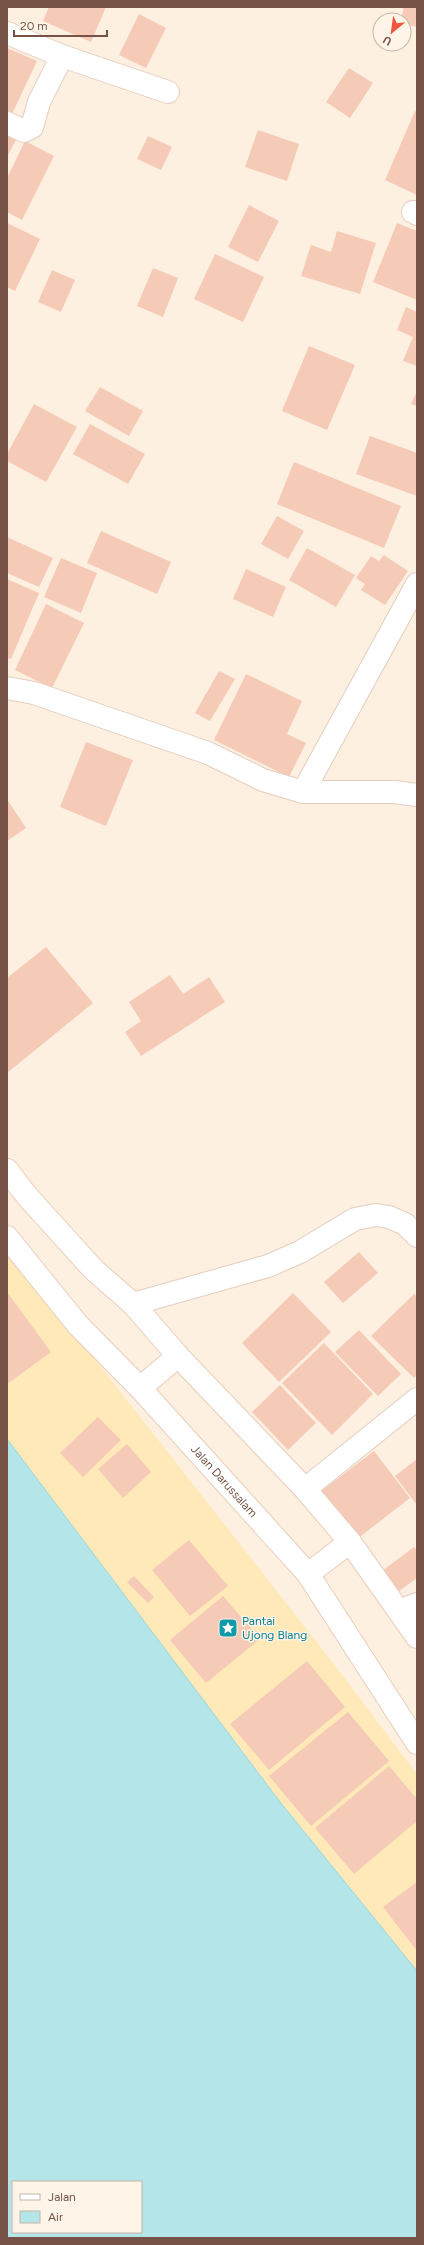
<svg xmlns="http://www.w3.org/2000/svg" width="424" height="2245" font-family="Figtree,sans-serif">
<rect width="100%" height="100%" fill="#fef0e1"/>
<path fill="#ffe9b9" d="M7 1247 337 1668 417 1774V1971L280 1802 7 1439Z"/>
<path fill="#b4e5e8" stroke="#9ad6da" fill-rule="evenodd" d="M7 1439 280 1802 417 1971V2238H7ZM13 2182H141V2232H13Z"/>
<path fill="#f5cab7" d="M49 7H106L91 42 43 21Z
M404 7H417V27L404 24V20H401Z
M139 14 166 28 146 68 119 55Z
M7 48 37 61 12 114 7 111Z
M349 68 373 83 350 118 326 102Z
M415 111 417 112V195L385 180Z
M258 130 299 144 287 181 245 167Z
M7 135 16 140 7 157Z
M148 136 172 147 161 170 137 159Z
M25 141 54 156 22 220 7 212V178Z
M249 205 279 221 258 262 228 247Z
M7 223 40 239 15 291 7 287Z
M397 223 417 231V300L373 282Z
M337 231 376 243 360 294 301 276 311 245 331 252Z
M215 254 264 277 243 322 194 299Z
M153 268 178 278 163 317 137 306Z
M52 270 75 280 61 312 38 302Z
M406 307 417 312V366L403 361 413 337 397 330Z
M309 346 355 365 327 430 282 411Z
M100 387 143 411 129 436 85 411Z
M417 391V406L411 404Z
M34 404 77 427 46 482 7 461V454Z
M90 424 145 454 128 484 73 454Z
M370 436 417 453V496L356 474Z
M294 462 401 506 384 548 277 504Z
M277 516 304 531 288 559 261 544Z
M101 531 171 562 157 594 87 563Z
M7 537 53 558 39 587 7 573Z
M307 548 355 575 336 607 289 580Z
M384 555 408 571 385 605 361 590 365 584 356 578 371 556 379 561Z
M61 558 97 573 81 613 44 597Z
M246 569 286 587 273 617 233 599Z
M7 579 39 593 11 659 7 658Z
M46 604 84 623 52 688 15 670Z
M219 671 235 679 210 721 195 713Z
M246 674 302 701 287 734 306 743 289 777 214 740Z
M86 742 133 760 106 826 60 807Z
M7 799 26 828 7 841Z
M46 947 93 1003 7 1073V978Z
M170 975 183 994 209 977 225 1002 141 1056 125 1032 141 1021 129 1002Z
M359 1252 378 1273 343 1303 324 1282Z
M7 1292 51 1352 7 1384Z
M293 1293 331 1332 279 1382 242 1343Z
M414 1294 417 1296V1375L414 1378 371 1336Z
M359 1330 401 1374 378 1396 335 1352Z
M324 1343 373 1394 332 1435 282 1383Z
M280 1385 316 1423 288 1450 252 1412Z
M98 1417 121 1440 83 1477 60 1453Z
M127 1444 151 1472 123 1498 98 1469Z
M374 1451 410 1498 357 1539 320 1492Z
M417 1459V1505L395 1476Z
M189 1540 228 1586 190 1616 152 1570Z
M414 1547 417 1550V1578L398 1592 382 1571Z
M134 1576 154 1597 148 1603 127 1582Z
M223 1596 260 1639 206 1683 170 1640Z
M307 1661 345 1707 269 1770 230 1724Z
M348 1712 389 1761 311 1826 269 1776Z
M389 1766 417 1799V1821L354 1874 315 1828Z
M417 1882V1951L383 1907Z"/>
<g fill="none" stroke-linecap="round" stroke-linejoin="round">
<defs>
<path id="street" d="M7 33 62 56 168 92
M7 123 24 131 32 127 39 102 62 56
M413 212 417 214
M7 688 34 693 208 753 263 780 303 792H394L417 795
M303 792 417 584
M133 1304 268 1266 300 1252 355 1219 376 1215 389 1217 405 1224 417 1236
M305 1489 417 1399
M399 1611 417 1604"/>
<g id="secondary">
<path d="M7 1170 27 1196 93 1269 133 1304 178 1356 305 1489 350 1542 417 1637"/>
<path id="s1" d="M7 1237 78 1325 140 1388 308 1574 417 1743"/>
<path d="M140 1388 178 1356"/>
<path d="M308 1574 350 1542"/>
</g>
</defs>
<use href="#street" stroke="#e4cdbf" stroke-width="24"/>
<use href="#secondary" stroke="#eacdbc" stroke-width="24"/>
<use href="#street" stroke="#fff" stroke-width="22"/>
<use href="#secondary" stroke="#fff" stroke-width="22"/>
</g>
<defs>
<symbol id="sight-square" viewBox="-11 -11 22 22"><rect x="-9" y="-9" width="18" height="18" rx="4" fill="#0f9aa8" stroke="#fff4e8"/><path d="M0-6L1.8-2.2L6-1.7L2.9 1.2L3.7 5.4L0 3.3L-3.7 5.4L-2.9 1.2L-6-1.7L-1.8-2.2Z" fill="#fff"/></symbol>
</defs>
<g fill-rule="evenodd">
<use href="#sight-square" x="217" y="1617" width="22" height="22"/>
</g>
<g text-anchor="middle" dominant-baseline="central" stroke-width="3" stroke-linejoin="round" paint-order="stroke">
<g font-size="12" fill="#765346" stroke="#fff4e8">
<text stroke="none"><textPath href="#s1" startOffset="327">Jalan Darussalam</textPath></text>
</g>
<g font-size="12" fill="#0d838f" stroke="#fff4e8" text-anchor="start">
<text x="242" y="1621">Pantai<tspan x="242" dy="14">Ujong Blang</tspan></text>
</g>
</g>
<rect width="424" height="2245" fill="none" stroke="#765346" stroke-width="16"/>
<rect x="12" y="2181" width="130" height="52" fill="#fff4e8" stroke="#c8b4a7"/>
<rect x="20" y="2194" width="20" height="6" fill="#ffffff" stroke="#c8b4a7"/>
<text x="48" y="2201" font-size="12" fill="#765346">Jalan</text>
<rect x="20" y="2211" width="20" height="12" fill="#b4e5e8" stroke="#c8b4a7"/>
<text x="48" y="2221" font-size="12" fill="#765346">Air</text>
<g transform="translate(392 32) rotate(209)"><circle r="19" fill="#fff4e8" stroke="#c8b4a7"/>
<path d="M0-3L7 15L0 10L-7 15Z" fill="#ef563e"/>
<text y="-6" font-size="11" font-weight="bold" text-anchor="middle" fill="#765346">U</text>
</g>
<path d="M14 30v6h93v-6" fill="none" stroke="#765346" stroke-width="2"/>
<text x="20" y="30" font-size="12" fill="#765346" stroke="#fff4e8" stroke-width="3" paint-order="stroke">20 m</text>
</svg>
